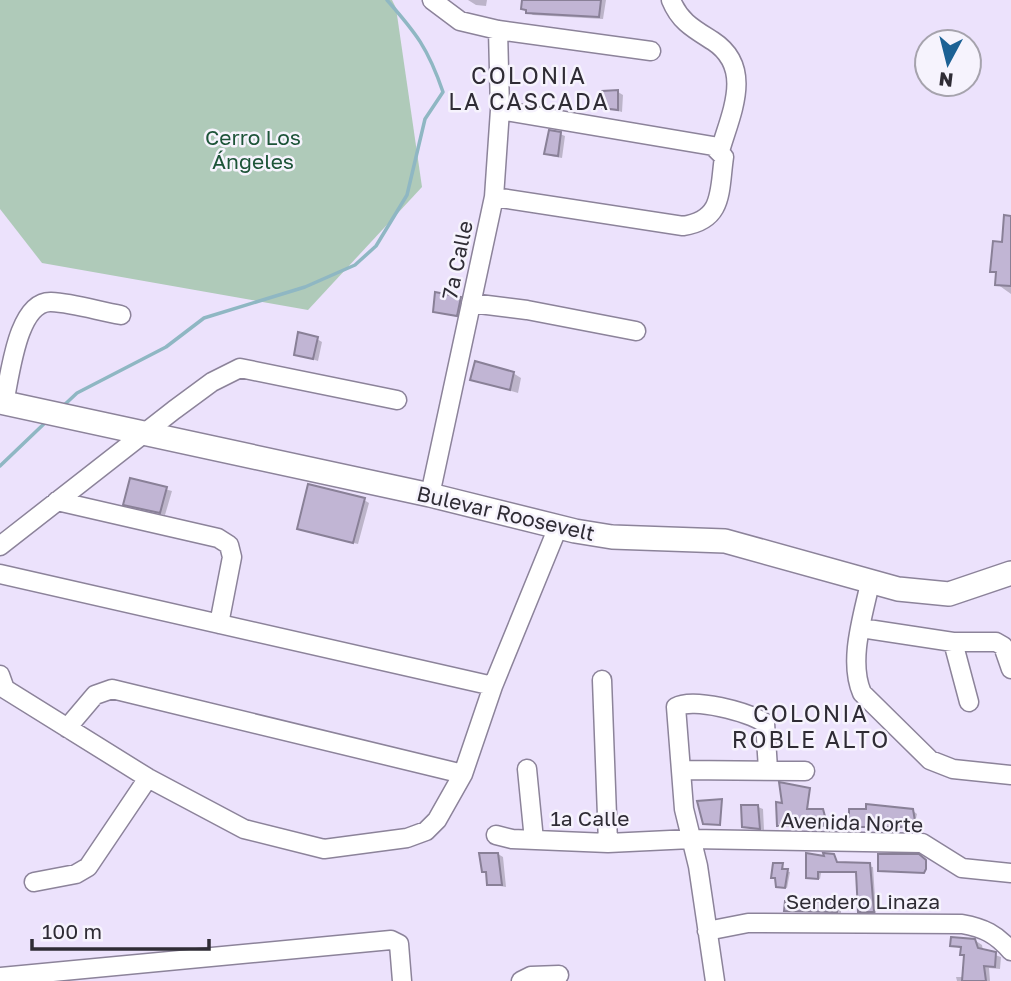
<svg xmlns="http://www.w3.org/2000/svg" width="1011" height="981" font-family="'Golos Text',sans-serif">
<rect width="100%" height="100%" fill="#ece2fc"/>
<path fill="#afcab9" d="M0 0H392L396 8 422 187 308 310 42 263 0 209Z"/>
<path fill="#0003" d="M468 0H487L486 6 476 5Z
M524 0H606L603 19 533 15 528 12Z
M618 92 623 95 622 112 604 107Z
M560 134 565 136 562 158 551 156 546 154Z
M1011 234V294L997 284 998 274 992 271Z
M460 299 465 302 462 318 435 311Z
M317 339 322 342 318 361 296 354Z
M513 373 521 378 518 393 472 379Z
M131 480 172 491 165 515 130 506Z
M364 500 369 503 358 544 304 531Z
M809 790 808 811 825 812V826L779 825 784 804Z
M721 801V825H712L703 819Z
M758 807 763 809 764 830 744 826Z
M913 811 917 814 914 827 851 826Z
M498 854 503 857 506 887 488 884Z
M833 856 839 864 873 867 876 913 859 911 857 873H821L820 879 808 877 826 858Z
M783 865 784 871 790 872 787 888 778 886 777 878 773 877Z
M837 904 841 906V913L786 910Z
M953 938 976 941 982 945 983 951 1001 957 1000 969 989 968 990 981H957L956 977H964L966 956 962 954V949L952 945Z"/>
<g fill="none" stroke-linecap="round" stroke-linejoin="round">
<path stroke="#8fb7c3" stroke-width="3.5" d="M61 408 77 393 166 347 204 318 305 287 355 265 376 246 407 195 425 119 443 92C428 48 416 33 387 0
M0 466 48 420"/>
</g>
<path fill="#c1b5d4" stroke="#898097" stroke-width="2" d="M522 0H601L599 17 526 13V10L521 9Z
M618 90V110L602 108V91Z
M549 130 561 132 558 156 544 154Z
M1004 215 1011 216V286L995 285 996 272H990L993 241 1002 242Z
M435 292 461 297 457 316 433 312Z
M298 332 318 337 313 359 294 355Z
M475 361 514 372 510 390 470 380Z
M130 478 167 487 160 513 123 505Z
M308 484 365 498 353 543 297 529Z
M779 782 810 788 807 809H823L826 820 823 826H777L776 802 782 803Z
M722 799 720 825 703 824 697 801Z
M866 804 913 809 915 821 908 827H849V809H866Z
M741 805H758L760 829 742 827Z
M479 853H498L502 885H487L486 872H482Z
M806 853 824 856 823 853 834 854 837 862 870 863 874 912H858L856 872H818V879L806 878Z
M878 854H919L926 860V869L924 873 878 871Z
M773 863H783L782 869H788L785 888 776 887 775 878H771Z
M785 901 838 902 837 912 784 911Z
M951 937 975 939 978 948 996 952 995 967 984 966 986 981H962L964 955H960L961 947 950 946Z"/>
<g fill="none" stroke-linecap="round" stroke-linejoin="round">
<defs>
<path id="minor" d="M432 0 460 21 498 30 651 51
M671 0C680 22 694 29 713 41 754 68 731 113 720 151
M494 197 683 226C724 220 719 191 724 157L713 146 500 110
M471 303 527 310 636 331
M4 403C10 377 17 301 51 302 74 303 98 311 121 315
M430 495 494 197 500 110 498 30
M57 501 218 538 229 545 232 557 219 624
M0 546 174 410 212 382 240 368 397 400
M0 574 493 686
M870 583C863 616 848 661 862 693L930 760 953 769 1011 775
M861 628 953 642H996L1003 646 1011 669
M953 642 969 702
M0 675 5 689 148 778 244 829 324 849 407 838 426 831 437 820 463 774 493 686 558 527
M602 680 608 843
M67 728 95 695 112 689 463 774
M527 769 534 840
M681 770 805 771
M496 835 512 839 608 843 691 839 922 843 962 868 1011 873
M34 882 76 874 88 867 148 778
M707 931 748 923 962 924C984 928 996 934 1011 951
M0 977 391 940 399 944 402 981
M521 981 531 976 559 975
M715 981 698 866 684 809 676 707C693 697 748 712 765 723L768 769"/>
<path id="major" d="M0 402 430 495 575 531 612 537 725 541 898 589 949 594 1011 573"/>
</defs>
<use href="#minor" stroke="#8c839a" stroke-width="21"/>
<use href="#major" stroke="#8c839a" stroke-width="26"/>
<use href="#minor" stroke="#fff" stroke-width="18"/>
<use href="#major" stroke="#fff" stroke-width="23"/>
</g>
<g text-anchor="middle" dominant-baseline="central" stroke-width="5" stroke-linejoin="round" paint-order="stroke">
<g font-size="21" fill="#1d5438" stroke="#f6f3fd">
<text x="253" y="137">Cerro Los<tspan x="253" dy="24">Ángeles</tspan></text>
</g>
<g font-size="21" fill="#2f2c35" stroke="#f6f3fd">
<text transform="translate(457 260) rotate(-78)">7a Calle</text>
<text transform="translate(506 513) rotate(13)">Bulevar Roosevelt</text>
<text x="590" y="818">1a Calle</text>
<text transform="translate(852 822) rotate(2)">Avenida Norte</text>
<text x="863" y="901">Sendero Linaza</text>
</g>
<g font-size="23" letter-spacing="2" fill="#2f2c35" stroke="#f6f3fd">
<text x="529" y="75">COLONIA<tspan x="529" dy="26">LA CASCADA</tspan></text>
<text x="811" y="713">COLONIA<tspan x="811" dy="26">ROBLE ALTO</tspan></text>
</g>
</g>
<g transform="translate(948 63) rotate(187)"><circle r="33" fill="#f6f3fd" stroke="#a6a3ad" stroke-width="2"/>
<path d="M0-5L12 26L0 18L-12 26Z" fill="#1c6195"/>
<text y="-10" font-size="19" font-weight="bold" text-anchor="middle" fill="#2f2c35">N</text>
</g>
<path d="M32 939v10h177v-10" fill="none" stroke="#2f2c35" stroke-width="3.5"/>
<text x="42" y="939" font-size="21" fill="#2f2c35" stroke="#f6f3fd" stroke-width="5" paint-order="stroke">100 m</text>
</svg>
